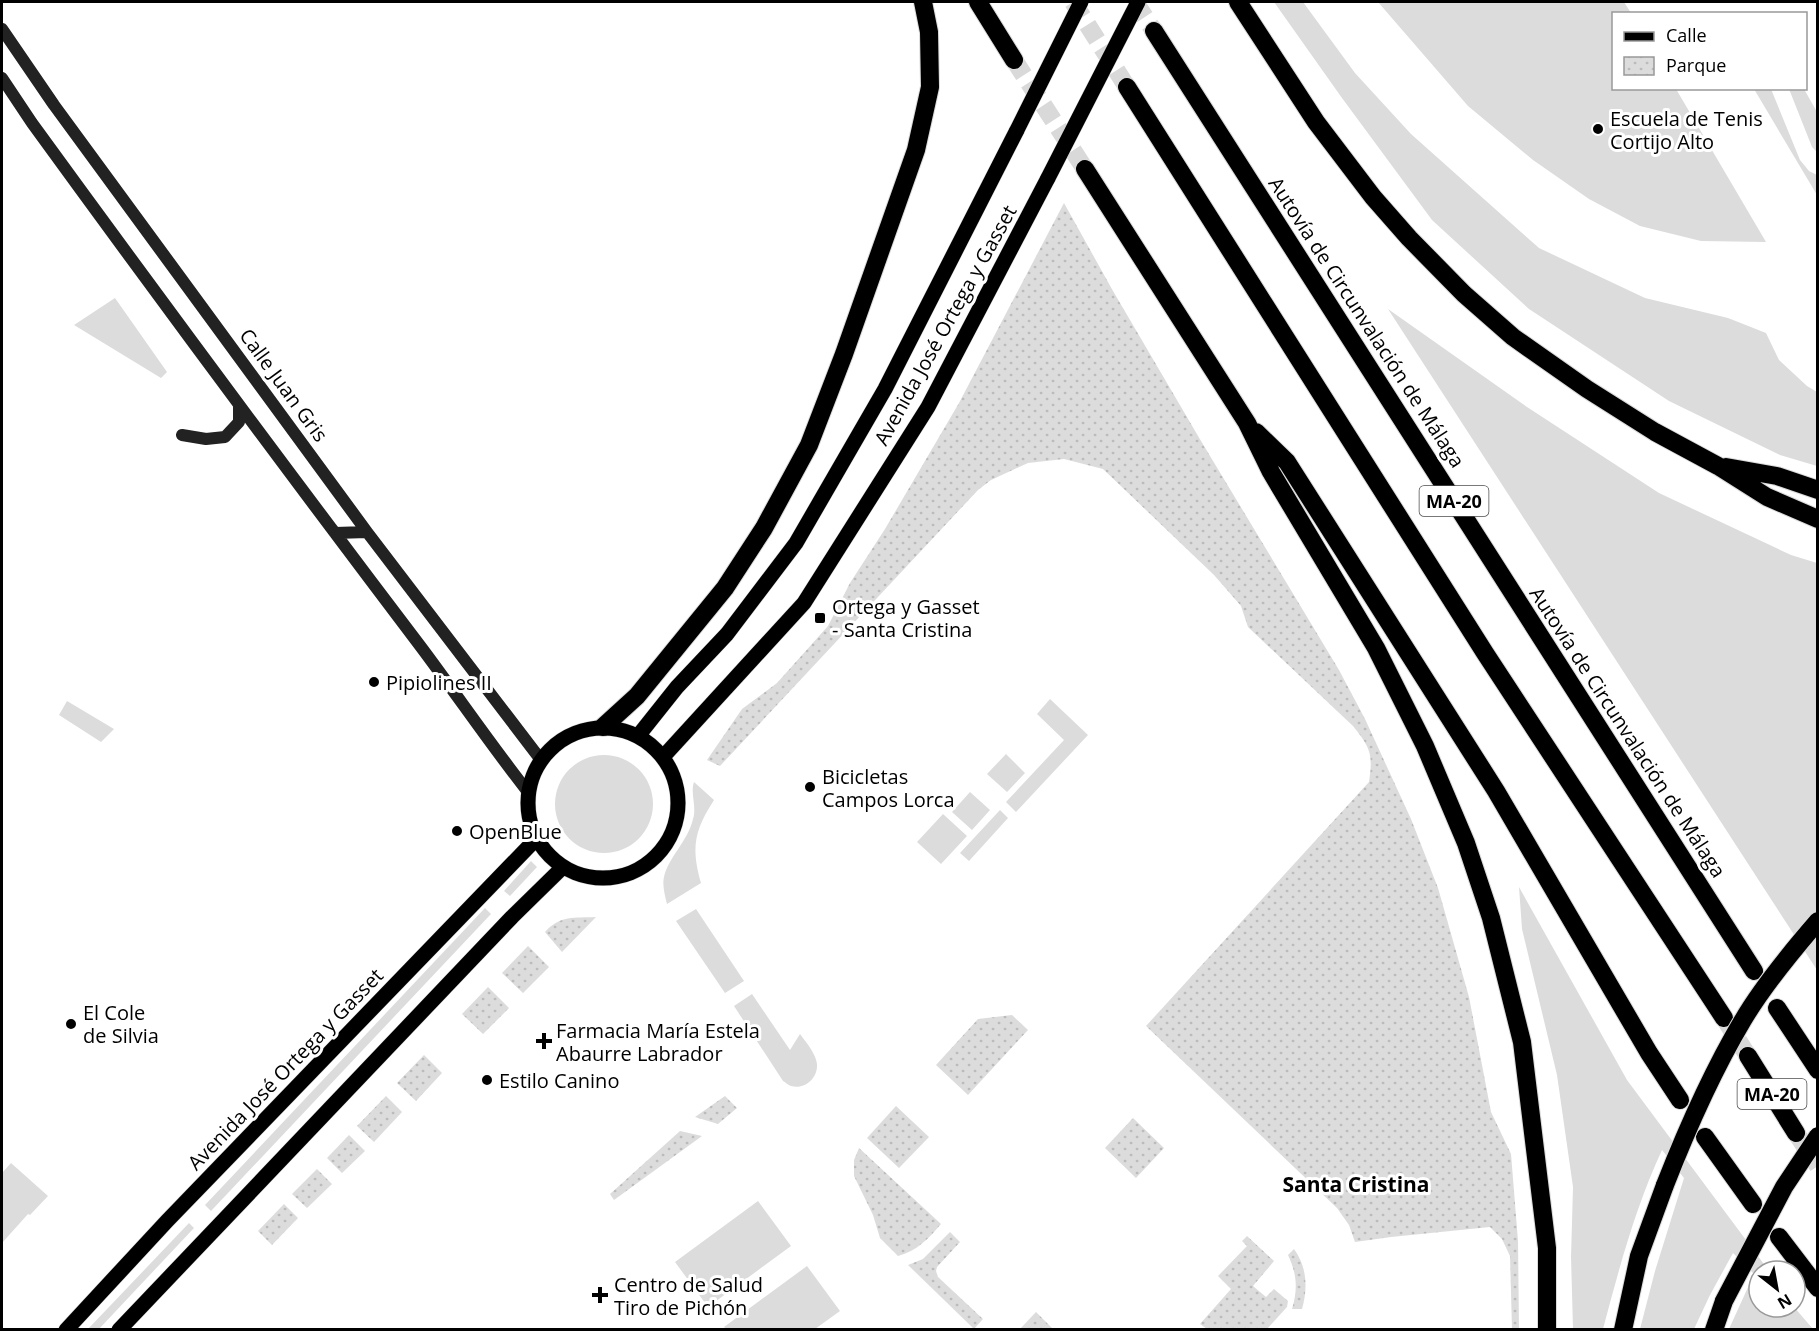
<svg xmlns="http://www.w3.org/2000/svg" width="1819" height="1331" font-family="'Open Sans',sans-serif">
<defs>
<pattern id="park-dots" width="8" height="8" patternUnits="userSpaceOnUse" patternTransform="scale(1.5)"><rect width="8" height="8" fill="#dcdcdc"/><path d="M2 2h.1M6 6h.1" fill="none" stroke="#bbb" stroke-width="1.8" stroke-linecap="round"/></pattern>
</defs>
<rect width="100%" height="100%" fill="#fff"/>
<path fill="#dcdcdc" d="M1274 2H1303L1355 73 1411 134 1539 248 1645 298 1728 318 1766 333 1779 360 1807 386 1817 392V466L1780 455 1669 401 1529 309 1432 220 1342 98Z
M1378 2H1624L1631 13 1614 14V88L1676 89 1766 242 1701 241 1640 226 1589 199 1533 160 1468 106Z
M1754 89H1771L1800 160 1809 171 1817 175V195Z
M1789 89H1804L1817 112V152L1812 147Z
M115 298 167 372 161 378 74 325Z
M1388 309 1527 407 1659 493 1791 555 1817 563V970Z
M1050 699 1088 735 1016 812 1006 802 1064 740 1037 714Z
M67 701 114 729 101 742 59 715Z
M1006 754 1025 773 1007 792 987 774Z
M555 804a49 49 0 1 1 98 0a49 49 0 1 1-98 0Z
M694 782 714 800C694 831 691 848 701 883L667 904C665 896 662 885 664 877 668 858 688 841 693 819 697 807 690 793 694 782Z
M970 792 990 810 972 830 952 812Z
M1000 810 1008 818 969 861 960 853Z
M943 814 967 836 941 864 917 842Z
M531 861 537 867 510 896 504 891Z
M1519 887 1627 1080 1769 1271H1759V1307H1794L1813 1329H1729L1754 1274 1733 1253 1710 1295 1694 1329H1640L1655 1271 1684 1178 1662 1150C1635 1208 1619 1269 1603 1329H1573L1571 1257 1573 1187 1557 1075 1522 929Z
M485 908 491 914 211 1211 205 1205Z
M696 909 744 981 725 993 676 921Z
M752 994 790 1050 800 1034C806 1042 816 1054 817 1064 818 1078 805 1090 791 1086 788 1085 785 1082 783 1081L734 1006Z
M11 1163 48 1196 30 1215 28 1214 2 1243V1173Z
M758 1201 791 1246 708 1307 675 1262Z
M189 1223 194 1228 99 1329H88Z
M807 1266 840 1311 815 1329H726L724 1327Z"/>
<path fill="url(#park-dots)" d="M1064 203 1113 291 1201 441 1339 670 1365 719 1411 819 1438 888 1469 997 1491 1112 1511 1154 1518 1241 1519 1329H1512L1510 1256 1502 1239 1490 1227 1391 1237 1355 1242 1349 1225 1337 1208 1146 1026 1369 782C1373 755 1371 748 1353 726L1248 627 1241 606 1214 575 1103 469 1064 459 1028 463 991 480 978 490 720 766 707 760 742 709 777 683 828 626 850 583 885 529 959 403Z
M596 917 562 952 545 932C560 915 574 918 596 917Z
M528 946 549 967 523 993 502 973Z
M488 987 509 1008 483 1034 462 1014Z
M1012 1015 1028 1030 968 1095 936 1065 978 1019Z
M424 1055 442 1073 416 1101 397 1083Z
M386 1096 402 1112 374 1142 357 1126Z
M725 1096 737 1108 718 1124 695 1117Z
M896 1106 929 1137 899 1168 867 1138Z
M1133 1118 1164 1148 1136 1178 1105 1148Z
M680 1131 702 1136 614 1200 610 1194Z
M349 1135 365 1151 342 1173 327 1158Z
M859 1148 941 1224C928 1239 917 1251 898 1256L880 1238 873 1215 854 1176V1160Z
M317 1169 332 1184 307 1208 292 1194Z
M284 1204 298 1218 272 1245 258 1231Z
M950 1232 960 1242 937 1267 936 1271 938 1277 983 1319 974 1329 908 1265 923 1259Z
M1247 1236 1274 1261 1253 1286 1266 1297 1274 1289 1288 1301 1287 1307 1267 1329H1207L1200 1324 1231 1289 1218 1276 1247 1246 1242 1241Z
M1294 1249C1307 1267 1308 1288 1302 1309H1292C1298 1289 1297 1274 1288 1255Z
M1036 1312 1052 1328 1051 1329H1020Z"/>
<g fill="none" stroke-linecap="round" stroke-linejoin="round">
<path stroke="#d9d9d9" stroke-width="18" stroke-dasharray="18 9" stroke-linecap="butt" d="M1073 2 1127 87
M1135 2 1154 31
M1014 60 1085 169
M1724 1018 1748 1056
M1796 1133 1818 1166"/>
<defs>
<path id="primary" d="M528 803a75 75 0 1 1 150 0a75 75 0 1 1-150 0Z
M638 736 677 687 727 634 796 543 885 389 1017 130
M663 757 804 603 928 407 1048 178
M66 1330 167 1221 536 839
M119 1330 512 917 563 867"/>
<path id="motorway" d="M978 2 1014 60
M1238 2 1316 122 1373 197 1409 238 1464 294 1513 337 1587 389 1655 432 1718 466 1767 497 1818 519
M1154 31 1754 971
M1127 87 1485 653 1724 1018
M1085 169 1247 423 1271 472 1376 648 1425 746 1466 843 1491 918 1522 1042 1547 1248V1330
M1256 432 1287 462 1496 791 1649 1053 1680 1100
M1726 467 1777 476 1818 490
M603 727 637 696 725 588 764 528 809 445 844 354 916 150 930 87 929 32 923 2
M1777 1008 1818 1070
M1748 1056 1796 1133
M1705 1137 1753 1204
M1779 1237 1818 1288
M1623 1330 1639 1256 1665 1185
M1714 1330 1724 1301"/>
</defs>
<use href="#primary" stroke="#dbdbdb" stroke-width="16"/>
<use href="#motorway" stroke="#dbdbdb" stroke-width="20"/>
<path stroke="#222" stroke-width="12" d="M2 29 54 105 367 532 541 760
M2 78 32 123C160 299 289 473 421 647 457 695 491 745 528 792
M182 435 206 439 225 437 239 422V406
M335 533 367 532"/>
<use href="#primary" stroke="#000" stroke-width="15"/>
<use href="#motorway" stroke="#000" stroke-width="18"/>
<defs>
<path id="primary-bridge" d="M1017 130 1081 2
M1048 178 1138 2"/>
<path id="motorway-bridge" d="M1665 1185C1687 1129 1712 1072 1743 1020 1763 986 1792 951 1818 921
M1724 1301 1784 1187 1818 1136"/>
</defs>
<use href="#primary-bridge" stroke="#dbdbdb" stroke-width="16" stroke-linecap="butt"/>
<use href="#motorway-bridge" stroke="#dbdbdb" stroke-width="20" stroke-linecap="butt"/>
<use href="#primary-bridge" stroke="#000" stroke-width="15"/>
<use href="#motorway-bridge" stroke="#000" stroke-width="18"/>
</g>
<g fill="#000" stroke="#fff" stroke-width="2">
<circle cx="1598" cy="129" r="6"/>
<rect x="814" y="612" width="12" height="12" rx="3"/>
<circle cx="374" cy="682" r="6"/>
<circle cx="810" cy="787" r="6"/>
<circle cx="457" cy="831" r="6"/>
<circle cx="71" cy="1024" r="6"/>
<path d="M541 1032h6v6h6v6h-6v6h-6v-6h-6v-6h6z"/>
<circle cx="487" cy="1080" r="6"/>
<path d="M597 1286h6v6h6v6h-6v6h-6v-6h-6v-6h6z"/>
</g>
<g text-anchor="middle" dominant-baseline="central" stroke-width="6" stroke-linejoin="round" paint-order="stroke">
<g fill="#fff" stroke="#4c4c4c" stroke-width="1.5">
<rect x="1419.5" y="486" width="69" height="30" rx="4.5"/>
<rect x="1737.5" y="1079" width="69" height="30" rx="4.5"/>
</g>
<g font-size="18" font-weight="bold" fill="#000">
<text x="1454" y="501">MA-20</text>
<text x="1772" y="1094">MA-20</text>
</g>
<g font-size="20" fill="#000" stroke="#fff" text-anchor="start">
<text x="1610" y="118">Escuela de Tenis<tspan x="1610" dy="23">Cortijo Alto</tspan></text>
<text x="832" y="606">Ortega y Gasset<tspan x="832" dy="23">- Santa Cristina</tspan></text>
<text x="386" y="682">Pipiolines II</text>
<text x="822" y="776">Bicicletas<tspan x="822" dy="23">Campos Lorca</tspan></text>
<text x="469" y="831">OpenBlue</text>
<text x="83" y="1012">El Cole<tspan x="83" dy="23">de Silvia</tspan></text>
<text x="556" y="1030">Farmacia María Estela<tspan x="556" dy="23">Abaurre Labrador</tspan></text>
<text x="499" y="1080">Estilo Canino</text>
<text x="614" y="1284">Centro de Salud<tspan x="614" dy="23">Tiro de Pichón</tspan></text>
</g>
<g font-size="20" fill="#000" stroke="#fff">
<text transform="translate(1367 322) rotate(57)">Autovía de Circunvalación de Málaga</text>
<text transform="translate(945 325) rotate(-61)">Avenida José Ortega y Gasset</text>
<text transform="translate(284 385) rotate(54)">Calle Juan Gris</text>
<text transform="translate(1628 732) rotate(57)">Autovía de Circunvalación de Málaga</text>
<text transform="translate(285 1069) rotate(-46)">Avenida José Ortega y Gasset</text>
</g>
<g font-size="21" font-weight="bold" fill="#000" stroke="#fff">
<text x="1356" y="1184">Santa Cristina</text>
</g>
</g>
<rect width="1819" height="1331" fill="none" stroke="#000000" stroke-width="6"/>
<rect x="1612" y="12" width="195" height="78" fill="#ffffff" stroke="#999999" stroke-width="1.5"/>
<rect x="1624" y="32" width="30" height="9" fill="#000000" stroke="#999999" stroke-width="1.5"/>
<text x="1666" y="42" font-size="18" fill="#000000">Calle</text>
<rect x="1624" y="57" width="30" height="18" fill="url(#park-dots)" stroke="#999999" stroke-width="1.5"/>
<text x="1666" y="72" font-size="18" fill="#000000">Parque</text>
<g transform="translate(1777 1289) rotate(149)"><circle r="28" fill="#ffffff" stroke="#999999" stroke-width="1.5"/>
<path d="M0-4.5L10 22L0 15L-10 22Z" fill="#000000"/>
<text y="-9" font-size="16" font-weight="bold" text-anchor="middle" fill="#000000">N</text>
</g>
</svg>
